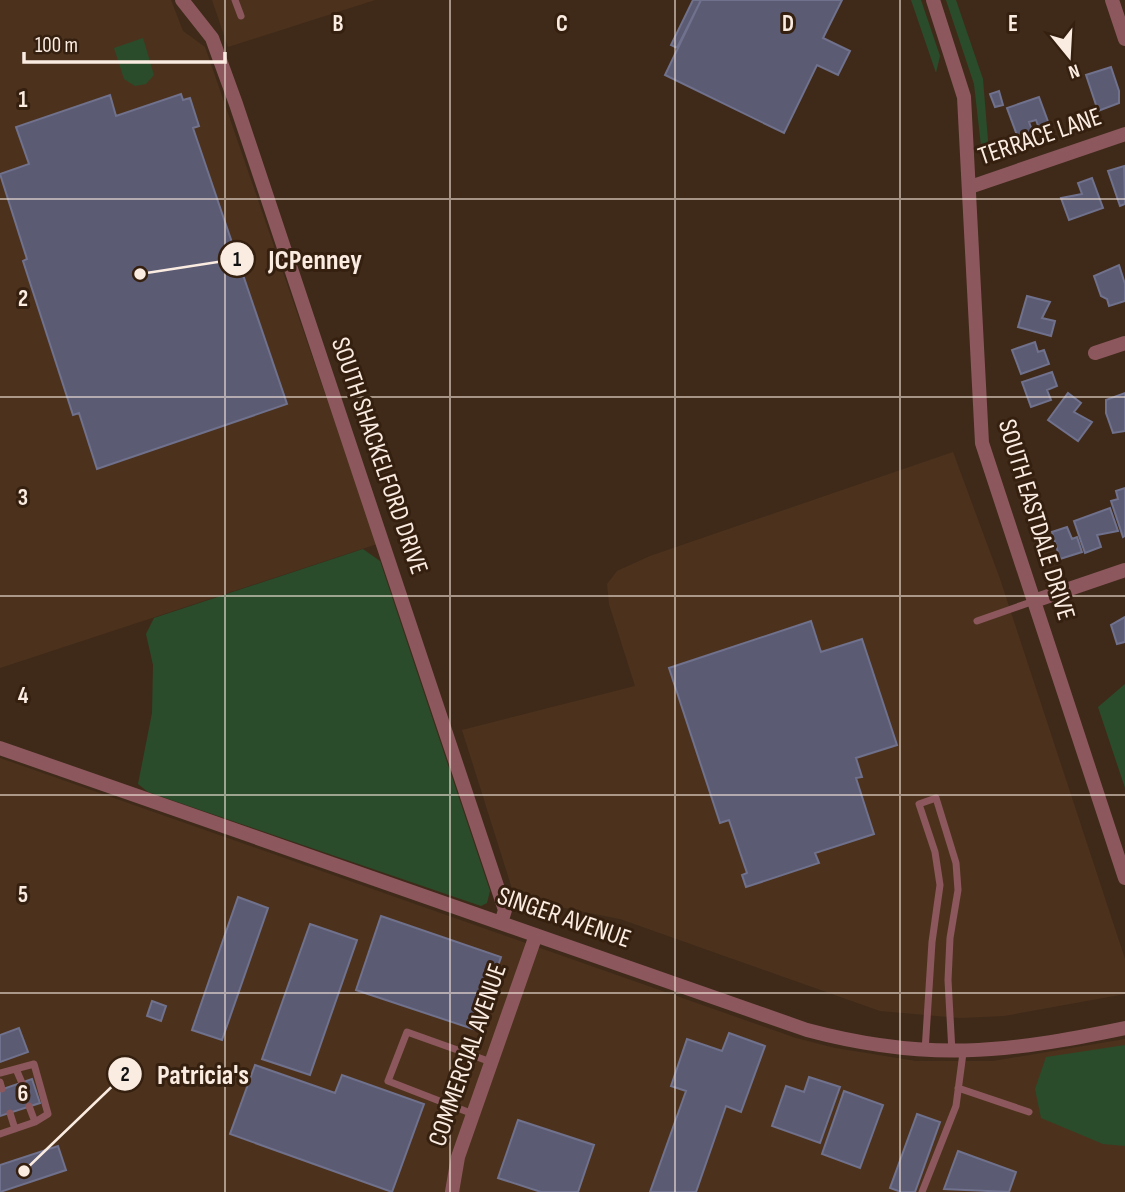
<svg xmlns="http://www.w3.org/2000/svg" width="1125" height="1192" font-family="'Sofia Sans Condensed',sans-serif">
<rect width="100%" height="100%" fill="#3f2a1a"/>
<path fill="#4c321d" d="M0 0H171L183 31 205 47 377 544 0 668Z
M212 0H375L228 47Z
M953 452 1000 579 1125 959V994L1004 1016 960 1018 880 1011 620 919 515 898 462 730 635 686 609 604 607 584 617 571 650 556Z
M0 758 796 1038 835 1048 916 1061H993L1125 1039V1192H0Z"/>
<path fill="#2a4c2a" d="M911 0H921L940 56 936 73Z
M946 0H956L983 79 990 165 982 155 974 84Z
M143 38 154 75 146 84 135 86 124 79 114 48Z
M363 549 380 561 490 891 487 903 481 906 148 792 138 784 152 713 153 665 146 634 154 618Z
M1125 684V788L1098 707Z
M1125 1045V1146L1103 1144 1041 1118 1035 1089 1046 1057Z"/>
<path fill="#5b5b74" stroke="#70718c" stroke-width="2" d="M693 0H701L677 48 671 45Z
M701 0H842L823 38 850 51 838 75 817 65 784 133 665 75Z
M1111 67 1119 91V103L1098 111 1086 75Z
M999 91 1003 105 995 107 990 94Z
M181 94 183 100 190 98 199 126 193 128 287 404 97 469 79 413 73 415 23 261 27 259 0 174 29 164 16 127 110 95 116 116Z
M1039 97 1050 127 1040 131 1036 120 1029 122 1033 133 1018 138 1007 108Z
M1124 166 1125 204 1120 206 1108 171Z
M1092 178 1103 208 1069 220 1061 198 1082 194 1078 183Z
M1119 265 1125 284V301L1109 306 1107 299 1101 296 1094 276Z
M1027 296 1050 302 1042 318 1055 321 1051 336 1018 327Z
M1035 342 1038 352 1044 350 1049 364 1021 374 1012 350Z
M1052 372 1057 386 1047 390 1051 400 1031 407 1022 382Z
M1068 393 1081 403 1074 412 1092 422 1078 441 1048 420Z
M1125 393V431L1113 433 1106 413V400Z
M1125 488V536L1123 537 1111 501 1118 499 1116 491Z
M1110 508 1118 531 1097 535 1101 547 1085 553 1074 521Z
M1067 527 1072 539 1077 537 1082 552 1060 559 1052 532Z
M1125 617V642L1117 644 1111 625Z
M811 621 821 652 862 639 897 745 856 758 862 777 856 778 874 834 815 853 819 863 746 887 742 875 747 873 729 820 720 823 669 668Z
M238 897 268 908 222 1040 192 1030Z
M381 916 501 957 476 1030 356 990Z
M310 924 357 940 310 1075 262 1059Z
M152 1001 166 1006 161 1021 147 1016Z
M19 1028 28 1052 0 1062V1035Z
M729 1033 765 1046 741 1112 726 1106 696 1192H650L686 1091 671 1086 687 1039 722 1051Z
M255 1065 335 1093 342 1075 424 1104 392 1192 230 1134Z
M809 1077 840 1087 820 1143 772 1126 786 1086 804 1092Z
M32 1079 40 1103 0 1116V1090Z
M844 1091 883 1105 860 1168 822 1154Z
M917 1114 940 1122 915 1192H901L890 1188Z
M518 1120 594 1145 578 1192H541L498 1178Z
M58 1146 66 1170 0 1192V1165Z
M958 1151 1016 1172 1009 1192 944 1189Z"/>
<g fill="none" stroke-linecap="round" stroke-linejoin="round">
<path stroke="#8d585d" stroke-width="7" d="M235 0 241 16
M977 621 1034 601
M925 1051 932 942 940 885 935 852 919 804 936 798 956 863 958 890 950 938 948 980 952 1052
M16 1069 22 1083
M0 1073 34 1064 48 1114 35 1122 0 1134
M0 1082 2 1089
M958 1088 1029 1112
M29 1106 35 1122
M10 1113 15 1129
M473 1114 388 1081 407 1032 491 1062
M922 1192 956 1106 963 1053"/>
<path stroke="#8d585d" stroke-width="14" d="M182 0 212 38 236 104 505 910 501 923
M933 0 964 97 982 443 1125 878
M1112 0 1125 39
M970 187 1125 134
M1095 353 1125 343
M1034 601 1125 570
M0 748 807 1030C927 1062 1005 1053 1125 1028
M452 1192 458 1157 536 935"/>
</g>
<path fill="none" stroke="#fbece2" stroke-width="2" stroke-opacity="0.55" d="M225 0V1192M450 0V1192M675 0V1192M900 0V1192M0 199H1125M0 397H1125M0 596H1125M0 795H1125M0 993H1125"/>
<g text-anchor="middle" dominant-baseline="central" stroke-width="6" stroke-linejoin="round" paint-order="stroke">
<g font-size="26" fill="#fbece2" stroke="#352010">
<text transform="translate(1040 137) rotate(-19)">TERRACE LANE</text>
<text transform="translate(379 456) rotate(71)">SOUTH SHACKELFORD DRIVE</text>
<text transform="translate(1036 520) rotate(73)">SOUTH EASTDALE DRIVE</text>
<text transform="translate(564 918) rotate(19)">SINGER AVENUE</text>
<text transform="translate(468 1055) rotate(-71)">COMMERCIAL AVENUE</text>
</g>
</g>
<g font-size="23" text-anchor="middle" font-weight="bold" fill="#fbece2" stroke="#352010" stroke-width="6" stroke-linejoin="round" paint-order="stroke">
<text x="338" y="31">B</text>
<text x="562" y="31">C</text>
<text x="788" y="31">D</text>
<text x="1013" y="31">E</text>
<text x="23" y="107">1</text>
<text x="23" y="306">2</text>
<text x="23" y="505">3</text>
<text x="23" y="703">4</text>
<text x="23" y="902">5</text>
<text x="23" y="1101">6</text>
</g>
<path fill="none" stroke="#fbece2" stroke-width="2.5" d="M140 274L237 259M24 1171L125 1074"/>
<g fill="#fbece2" stroke="#352010" stroke-width="2.5">
<circle cx="140" cy="274" r="7"/>
<circle cx="24" cy="1171" r="7"/>
<circle cx="237" cy="259" r="18"/>
<circle cx="125" cy="1074" r="18"/>
</g>
<g font-size="21" text-anchor="middle" font-weight="bold" fill="#111">
<text x="237" y="266">1</text>
<text x="125" y="1081">2</text>
</g>
<g font-size="28" text-anchor="middle" font-weight="bold" fill="#fbece2" stroke="#352010" stroke-width="6" stroke-linejoin="round" paint-order="stroke">
<text x="315" y="269">JCPenney</text>
<text x="203" y="1084">Patricia's</text>
</g>
<g transform="translate(1069 56) rotate(162)" stroke="#352010" stroke-width="5" paint-order="stroke">
<path d="M0-5L12 26L0 18L-12 26Z" fill="#fbece2"/>
<text y="-10" font-size="19" font-weight="bold" text-anchor="middle" fill="#fbece2">N</text>
</g>
<path d="M24 52v10h201v-10" fill="none" stroke="#fbece2" stroke-width="3.5"/>
<text x="35" y="52" font-size="21" fill="#fbece2" stroke="#352010" stroke-width="5" paint-order="stroke">100 m</text>
</svg>
